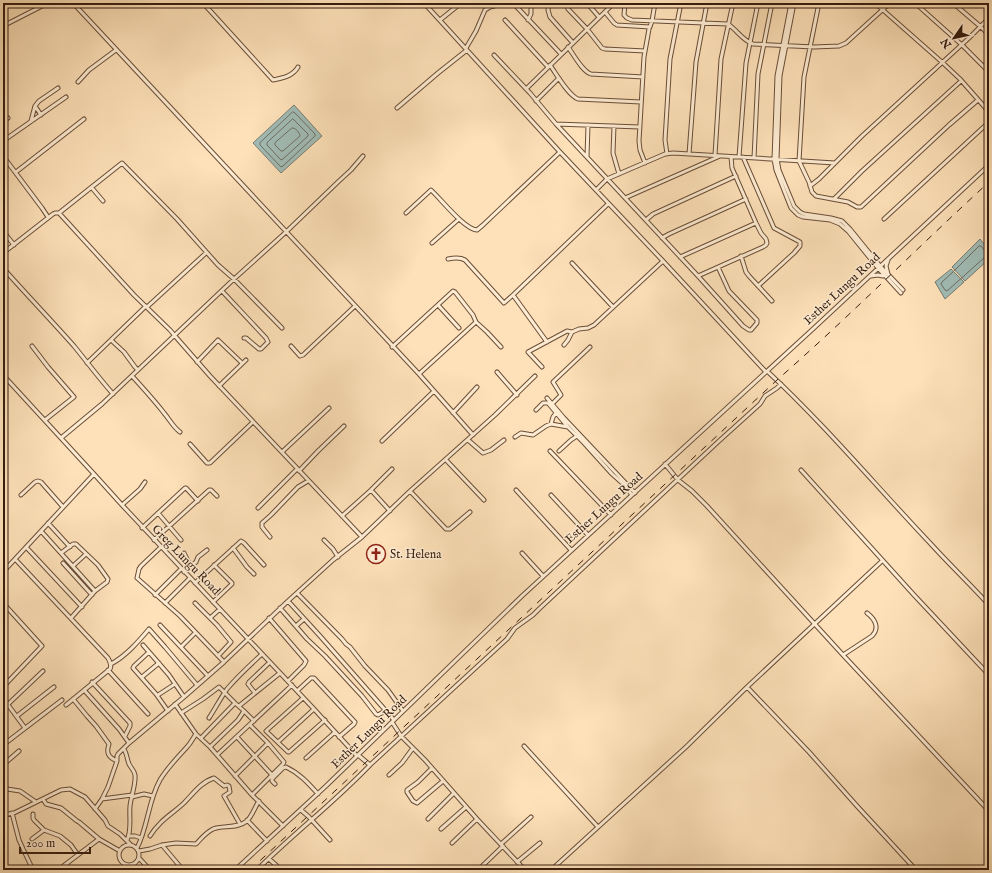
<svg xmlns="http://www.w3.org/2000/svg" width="992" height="873" font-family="'IM FELL English',serif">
<rect width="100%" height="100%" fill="#fee1b9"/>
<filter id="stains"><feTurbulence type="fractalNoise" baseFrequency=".005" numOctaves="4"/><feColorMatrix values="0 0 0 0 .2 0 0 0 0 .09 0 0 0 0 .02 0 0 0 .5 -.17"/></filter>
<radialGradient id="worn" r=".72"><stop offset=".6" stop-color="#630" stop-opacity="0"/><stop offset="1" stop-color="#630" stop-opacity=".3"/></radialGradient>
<path fill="#a1bcb6" stroke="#777c73" d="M294 105 322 136 281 173 253 143Z
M980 239 989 250V259L965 281 952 267Z
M951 269 964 282 945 299 935 282Z"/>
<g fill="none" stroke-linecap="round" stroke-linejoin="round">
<path stroke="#6c6c62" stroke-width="1" d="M293 112 295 113 315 134V136L283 166 281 167 260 145V143Z
M293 119 308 134V136L283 159 281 160 267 145V143Z
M292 128C295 127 300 133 300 136L283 151H281L275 145V143Z
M989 252 985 251 981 246H979L954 271 942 282 941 284 945 290 947 291 985 257 989 256"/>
<defs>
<path id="minor" d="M73 3 419 374 473 435
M203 3 273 80C283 78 293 76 298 67
M424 3 560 152 663 261 766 372
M513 3 561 54
M549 3 548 10 550 17 573 43
M567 3 568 9 587 29 602 48 605 49 645 51
M587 3 599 17
M625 3 624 15 627 18 632 20 728 24C737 30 742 40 753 44L814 47 839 46 846 43 890 3
M791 3 777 76 774 159 776 170 791 208 798 215 803 217 830 220 840 224 848 231 878 268 901 293
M794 3 780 76 777 159 779 170 794 206 800 212 804 214 831 218 842 221 850 229 880 266 903 290
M819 3 804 77 799 161 809 182 812 192 816 196 848 202 857 207H861L949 125 978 100
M875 3 943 63 960 79 989 112
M915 3 962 45 989 72
M953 3 981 27 989 35
M605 12 614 23 617 25 650 27
M440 20 461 3
M505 20 548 67
M528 20 531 14V3
M3 26 48 3
M568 47C574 55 582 71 591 74L643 77
M466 48 476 31 485 10 490 7 494 6 496 3
M494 55 530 93 556 124 698 276 743 326 749 330H751L757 323V320L729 291 718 267
M550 65C557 75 568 95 578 99L641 102
M78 82 89 70 116 50
M526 89 611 6 612 3
M536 101 559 78
M35 106 41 115
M397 108 438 73 467 50
M3 121 8 118
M31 121 35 106 39 101 58 88
M556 124 640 127
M614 126 613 153 619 174
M3 141 66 97
M667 154 665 140 670 59 681 3
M689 154 696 62 707 3
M715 155 721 59 733 3
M3 156 42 208 48 217
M587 157 588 125
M739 157 746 63 758 3
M743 157 774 228 800 242V246L794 253 758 286
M754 158 758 74 772 3
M645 163 640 150 639 141 644 57 649 29 652 21 655 3
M16 172 84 119
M810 186 819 179 836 162
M92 188 103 201
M596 190 607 179 665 154 673 153 835 163 862 136 969 38 989 18
M625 198 720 156
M834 199 862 171 961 81
M59 213 134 295 170 330 175 336 210 376 362 537
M406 213 431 190C441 199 464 229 477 230L483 225 560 152
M884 219 989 122
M646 220 653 214 736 176
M3 231 14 245
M662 238 669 234 746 199
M432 243 459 219
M3 253 53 214 55 213H59L122 163 177 219 218 265 234 279 282 328
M741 256 746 272 749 276 772 301
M680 257 756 223
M448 259C453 258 460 257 465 260L504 303 513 295 608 204
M572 263 613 307
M3 268C26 294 51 320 74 346 87 362 99 378 113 394
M888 274 886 266 888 260
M698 276 763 247 766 245 767 243 766 239 761 233 756 223 732 168 731 157
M871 276 878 275 883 276
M222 291 266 338 268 342 261 349H259L246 338H244
M513 295 547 342
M438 305 459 328
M147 307 206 253
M111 340 124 352 135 367 138 370
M564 345 568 340 572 332 579 329 588 328 594 325 663 261
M32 346 48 367 74 397 45 420
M291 346 300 356 303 355 355 306
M392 347 453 291 455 292 473 315 476 322 487 332 501 347
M197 362 218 340 242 363
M87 363 146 306
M542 367 528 352 567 331 572 332
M767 371C825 425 876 486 930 543 949 564 970 584 989 605
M497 372 517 395
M419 374 476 322
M3 375 94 474 122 505 314 709 357 756
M132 376C143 388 154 400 164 413 170 420 173 427 180 432
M219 386 246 360
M547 398 564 418 635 493
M552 404 561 395 553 382 554 381 590 347
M536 410 543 403H548L568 427 584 443 612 474 622 483 632 495
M453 413 477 387
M551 424 553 417 556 413
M515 437 521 433 533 435 546 426 551 424 568 427
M61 438 102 404 234 279 286 232 339 181 351 170 363 156
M468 440 483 453 491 450 504 440
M382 441 434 391
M190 444 207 463H210L253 422
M550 451 611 515
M559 451 571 440 577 436
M282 452 329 408
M446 460 484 500
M665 464 678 480 692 491 707 506 843 655 989 811
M801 470 914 595 989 675
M299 471 318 451 344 426
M371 490 390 511
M516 490 571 550
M410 491 446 529H450L470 512
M21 495 35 482 38 481 41 482 63 507
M551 495 588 535
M122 505 140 489 145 482
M258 508 297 469
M158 513 181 540
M342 516 371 490 392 469
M48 523 70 547
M142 528 185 488H186L198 501
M41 531 95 591 71 618
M270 537 262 527V523L271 515 298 487 308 481
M154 540 209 490H211L217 496
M324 540 333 549 338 557
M26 547 82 607
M161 547 141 566 139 569 137 578 180 616 224 662
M233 548 247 567 254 574
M61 553 73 544H76L98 565 108 579 107 582 95 591
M184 553 191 567
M522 553 543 576
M15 559 108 658C110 662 112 665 110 669L66 705
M63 563 92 595
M73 566 86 554
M3 572 94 474
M184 572 196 562 198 557 207 550
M195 583 241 541 244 543 264 565
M297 593 342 639 346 644 350 647 365 666 388 690 403 711
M155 595 181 569
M288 601 320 636 394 720
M213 602 232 584V583L214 565
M3 603 42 646 3 687
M165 603 190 578
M195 603 217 625 231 642 218 656
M280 608 307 639 325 656 362 696 376 714 378 715 385 711
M210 618 220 609
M269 618 306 661 304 665 288 681
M160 625 208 676
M296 626 304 619
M143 645 169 675 184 697
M181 647 195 633
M149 652 134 666 133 668 156 694 168 711
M843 655 872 636C880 628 875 619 867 613
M111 664C126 656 138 642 149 629L165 647 197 685
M108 670 148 714
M142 677 159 663
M92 682 130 723V726L125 736
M747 687 809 752 857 806 916 870
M84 690 119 729 129 743
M297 691 311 678H314L353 720 355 722 354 724 339 737
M225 693 235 703
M255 693 248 684 249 682 270 662
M158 695 175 684
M3 698 25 728
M303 698 266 731 288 752H289L325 720
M73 699 87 716 96 726 109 744C106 753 108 757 117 761
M175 704 196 734 210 747 252 795 283 826
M239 706 280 673
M3 709 43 671
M244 711 254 721
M181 713 203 699 219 687 225 693
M17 716 54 687
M209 718C215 709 220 699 227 689 238 676 250 665 262 654
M392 722 401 736 425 760 477 819 525 870
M250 725 268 743 284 762 283 764 252 795
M237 737 272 775
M201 738 235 703 244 711 238 720 210 747
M278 742 314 709
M3 745 62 700
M524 746 598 827
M124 749C127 754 127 759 129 764 131 768 134 770 135 775 136 785 131 796 130 806 129 818 132 830 127 840
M217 755 292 685
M358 755 370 765
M306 758 335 732
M3 765 19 751
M432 768 418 782 407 790V792L413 801 417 803 443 781
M389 775 402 763 413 748
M235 776 268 743
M275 784 272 781V779L283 768 286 767C299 773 308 783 318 794
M7 789 20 791 36 802
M132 797 144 794 153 796
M43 799 46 804 61 808 77 821 79 822 99 839
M102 799 132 795
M95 809 102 799 108 787 117 761V756L118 754 129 743 184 697 224 662 288 601 333 560 362 537 410 491 495 415 535 376
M301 810 309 817 330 840
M12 813 19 840 24 851 33 870
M33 814V818L34 820 44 830
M3 815 14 813 61 790 70 789 85 797 105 820 108 826 120 834 131 845
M428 819 454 793
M247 820 267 841
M441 829 466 807
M129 836H135L141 838
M150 836C160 820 171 815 184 803 193 794 201 782 214 778L224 786 227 785 229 786 230 792 224 796 240 824
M32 839 44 830 60 836 71 845 78 855
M452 843 477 819
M501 844 531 817
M119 855a10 10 0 1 1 20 0a10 10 0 1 1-20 0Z
M162 845 183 870
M137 848C148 827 148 801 160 780 167 768 178 757 187 747 191 743 193 738 196 734
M139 851 150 849 162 845 176 843 196 844C201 839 205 833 213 829 223 825 237 829 247 821 252 816 255 807 259 801
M139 858 150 870
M269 859 277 866 279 870
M517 862 540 843
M66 864 71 870
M58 870 99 839 120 851
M235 870 326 786 522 596 814 328 989 165
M257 870C294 833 335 802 371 764L507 639 515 628 533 615 539 609 719 441 760 404 765 396 777 388 781 384
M478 870 503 846
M551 870 686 747 747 687 882 561"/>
</defs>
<use href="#minor" stroke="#694e39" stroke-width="5"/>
<use href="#minor" stroke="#feecd2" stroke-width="3"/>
<path stroke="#371d0e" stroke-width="1" stroke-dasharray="7 7" stroke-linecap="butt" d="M250 870 777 380C850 316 918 247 989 182"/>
</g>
<defs>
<symbol id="church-ring" viewBox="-11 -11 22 22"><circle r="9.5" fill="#feecd2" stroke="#8f2418" stroke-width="1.5"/><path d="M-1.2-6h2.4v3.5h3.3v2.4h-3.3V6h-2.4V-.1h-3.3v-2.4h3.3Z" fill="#8f2418"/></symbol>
</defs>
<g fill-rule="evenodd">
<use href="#church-ring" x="365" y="543" width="22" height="22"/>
</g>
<g text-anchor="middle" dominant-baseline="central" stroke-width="3" stroke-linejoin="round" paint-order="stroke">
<g font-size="12" fill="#371d0e" stroke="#feecd2">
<text transform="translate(842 289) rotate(-43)">Esther Lungu Road</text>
<text transform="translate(604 508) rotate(-42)">Esther Lungu Road</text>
<text transform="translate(186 560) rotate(46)">Greg Lungu Road</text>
<text transform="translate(369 732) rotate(-44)">Esther Lungu Road</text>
</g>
<g font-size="12" fill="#371d0e" stroke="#feecd2" text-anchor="start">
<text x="390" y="554">St. Helena</text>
</g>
</g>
<rect width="992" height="873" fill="none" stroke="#fee1b9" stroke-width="16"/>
<rect x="4" y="4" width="984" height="865" fill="none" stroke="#371d0e" stroke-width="2"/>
<rect x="8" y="8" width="976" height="857" fill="none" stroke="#371d0e"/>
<g transform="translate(954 38) rotate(236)" stroke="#feecd2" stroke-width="3" paint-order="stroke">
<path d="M0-3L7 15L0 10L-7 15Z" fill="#371d0e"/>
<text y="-6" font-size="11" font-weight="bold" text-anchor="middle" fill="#371d0e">N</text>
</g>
<path d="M20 847v6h70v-6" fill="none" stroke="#371d0e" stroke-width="2"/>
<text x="26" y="847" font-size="12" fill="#371d0e" stroke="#feecd2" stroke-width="3" paint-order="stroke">200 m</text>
<rect width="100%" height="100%" filter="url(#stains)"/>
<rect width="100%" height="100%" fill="url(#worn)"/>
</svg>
